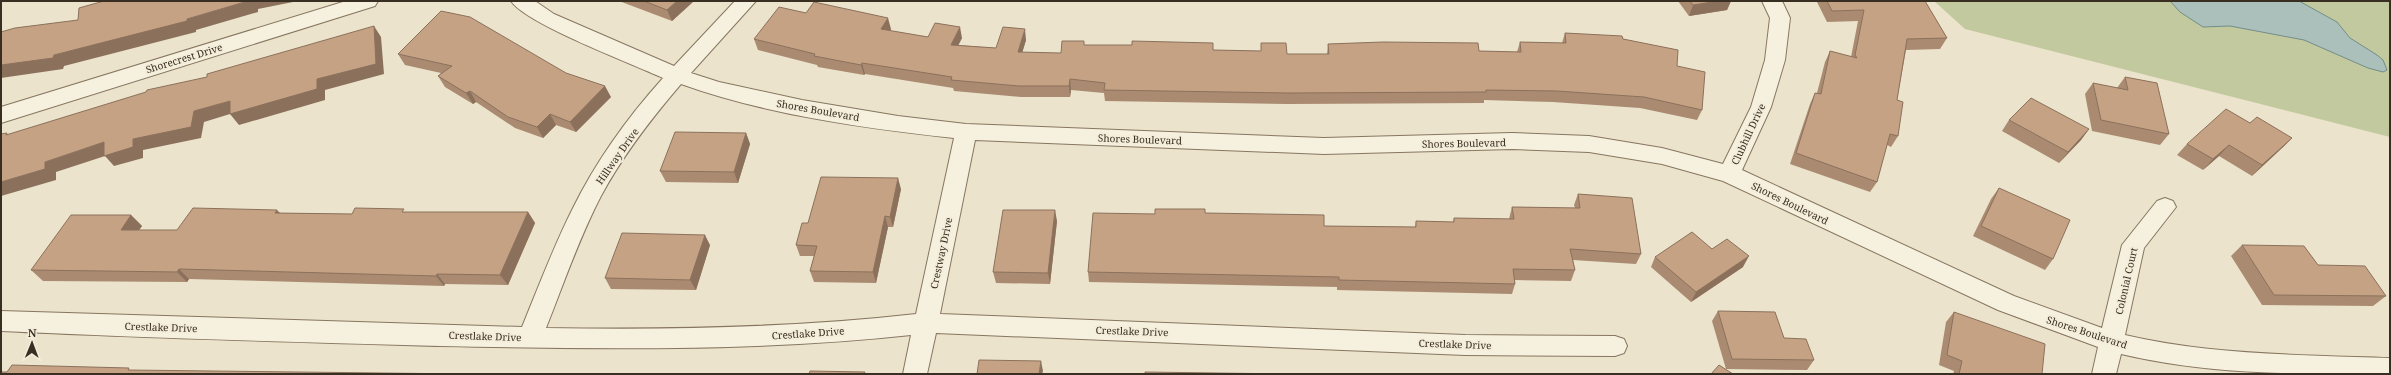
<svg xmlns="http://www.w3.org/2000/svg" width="2391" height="375" font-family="'Noto Serif',serif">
<rect width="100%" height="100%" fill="#ebe3cb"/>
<path fill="#c3c99f" d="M1934 1H2390V137L1965 29Z"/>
<path fill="#abc0bb" stroke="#728e88" d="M2170 1H2299L2337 22 2350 38 2377 55 2383 60 2387 70 2383 72 2368 68 2304 40 2230 26 2203 27 2180 12Z"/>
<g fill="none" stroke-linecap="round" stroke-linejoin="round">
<defs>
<path id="minor" d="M346 1H378L375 6 1 123V107Z
M511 1H535L554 14 674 66 735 1H756L691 73 719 82 802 100 898 116 966 124 1324 138 1512 133 1589 136 1662 148 1723 164 1751 107 1765 60 1770 18 1762 1H1782L1790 18 1785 60 1771 107 1742 170 2014 296 2102 328 2122 245 2157 201 2165 198 2173 201 2176 207 2144 248 2125 335C2211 355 2302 355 2390 358V374C2299 374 2209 375 2121 354L2116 374H2092L2098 347 1998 310 1723 181 1662 164 1589 152 1512 149 1324 154 975 140 940 314 1465 335 1615 336 1624 339 1627 346 1624 353 1615 356 1465 355 936 333 927 374H903L911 335C755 352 598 349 440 346 294 342 147 338 1 331V311L522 327C538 288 553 248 572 210 596 161 627 118 663 78 633 64 526 24 511 1ZM681 84C768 115 863 128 954 138L916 314C793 328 670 330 546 328 564 283 579 238 601 196 623 155 651 119 681 84Z"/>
</defs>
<use href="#minor" stroke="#877660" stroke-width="2"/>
<use href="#minor" fill="#f6f0de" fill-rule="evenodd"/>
</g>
<path fill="#aa8b72" d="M619 1H694L672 21Z
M1678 1H1731L1727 10 1689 16Z
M1817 1H1925L1947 38 1940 49 1906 50 1897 100 1898 136 1891 147 1887 145 1877 182 1870 192 1790 164 1810 104 1815 93H1817L1825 62 1830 51 1851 57 1858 21 1827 22 1817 2Z
M806 13 891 29 890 31 928 37 962 38 958 45 996 48 1026 40 1022 53H1061L1084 45 1213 50 1261 51V43L1287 54H1327L1328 44 1479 51 1517 52 1520 42 1562 43 1565 33 1623 39 1677 66 1702 110 1697 120 1640 108 1553 102 1484 100V103L1288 104 1105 101 1104 93 1071 90 1070 97H1021L954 91 953 88 865 74 864 75 818 67 817 65 758 50 754 39Z
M398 54 566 73 611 97 576 132 556 125 543 138 515 128 476 102 473 104 445 87 438 76 441 73 405 65Z
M2125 77 2169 134 2160 145 2092 131 2085 94 2093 83 2117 88Z
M2009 120 2089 129 2081 140 2059 163 2002 131Z
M2250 123 2292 138 2282 148 2252 176 2219 156 2203 170 2177 155 2187 144Z
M746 133 750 144 738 183 666 182 660 171Z
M1999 188 2053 259 2045 270 1973 236 1991 199Z
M901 189 893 227H888L876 283 814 282 810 271 814 256H800L796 245 808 223Z
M1578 194 1641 254 1636 264 1573 260 1575 270 1571 281 1514 280 1515 284 1512 294 1337 290V287L1089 282 1088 272 1155 214 1205 213 1324 226 1415 227 1416 221 1453 222 1454 218 1509 219 1512 207 1575 208 1574 205Z
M406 212H528L535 223 508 285 445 284 444 286 189 279 187 282 43 281 31 270 131 215 142 226 139 230H177L281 213 352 214Z
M1057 221 1050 284 996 283 993 272Z
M710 245 696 290 611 289 605 278Z
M2242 245 2318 265 2386 296 2373 306 2262 305 2231 256Z
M1712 249 1743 267 1691 302 1651 267 1655 257Z
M1718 311 1784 338 1814 360 1807 370 1726 369 1712 321Z
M1954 312 2042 374H1953L1954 371 1939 365 1946 322Z"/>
<path fill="#8b715c" d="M248 1H298L258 9V12L196 30V32L64 66 63 69 1 78V79V65L54 55 187 19Z
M677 1H694L672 21 667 10Z
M1719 1H1731L1727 10 1689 16 1693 5Z
M888 18 891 29 884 40 881 29Z
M374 26 381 37 384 74 325 90V100L239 125 230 114 204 122 201 138 143 150V158L114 166 105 156 56 172V180L1 196V182L45 162 104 142 133 139 194 111 230 101 317 79Z
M960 27 962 38 953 56 951 45Z
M1025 29 1026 40 1019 63 1018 52Z
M862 63 865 74 864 75 861 65Z
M1070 79 1071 90 1070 97 1069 86Z
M605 86 611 97 576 132 570 122Z
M470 91 476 102 473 104 466 93Z
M550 114 556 125 543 138 537 127Z
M2089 129 2081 140 2059 163 2068 152Z
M746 133 750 144 738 183 734 172Z
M2292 138 2282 148 2252 176 2262 165Z
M2229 145 2219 156 2203 170 2213 159Z
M898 178 901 189 893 227 890 217Z
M277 210 287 220 275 213Z
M1055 210 1057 221 1050 284 1048 273Z
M528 212 535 223 508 285 500 275Z
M131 215 142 226 132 240 121 230Z
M885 216 888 227 876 283 873 272Z
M705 235 710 245 696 290 690 280Z
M1749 256 1743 267 1691 302 1696 292Z
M179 269 189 279 187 282 177 272Z
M437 274 445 284 444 286 436 276Z
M1041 361 1043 371 1042 374H1039Z"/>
<path fill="#c6a284" stroke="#8b715c" d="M104 1H248L187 19V21L54 55 53 58 1 65V32L15 28 78 20 79 8Z
M644 1H677L667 10Z
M1690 1H1719L1693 5Z
M1827 1H1925L1947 38 1907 39 1897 100 1903 102 1898 136 1890 134 1877 182 1796 153 1815 93 1821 94 1830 51 1857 58 1855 55 1864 10 1832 11Z
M814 2 888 18 881 29 928 37 935 23 960 27 951 45 996 48 1003 27 1025 29 1018 52 1061 53 1062 41H1084V45H1132V41L1213 43V50L1261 51V43H1286L1287 54H1329L1328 44 1383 42 1478 43 1479 51 1521 52 1520 42 1566 43 1565 33 1622 36 1623 39 1678 50 1677 66 1705 72 1702 110 1644 97 1557 91 1486 90V92L1288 93 1104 90 1105 83 1070 79 1069 86H1019L951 80 952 77 862 63 861 65 814 56 815 54 754 39 779 7 806 13Z
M441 11 470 17 566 73 605 86 570 122 550 114 537 127 508 117 470 91 466 93 438 76 452 66 398 54Z
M374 26 376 64 317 79V89L230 114V101L194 111 191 127 133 139V147L104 156V142L45 162V169L1 182V134L7 133 6 135 146 92 147 90 207 77V74Z
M2125 77 2157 83 2169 134 2101 120 2093 83 2128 90Z
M2031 98 2089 129 2068 152 2009 120Z
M2226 109 2250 123 2257 117 2292 138 2262 165 2229 145 2213 159 2187 144Z
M675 132 746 133 734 172 660 171Z
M821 177 898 178 890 217 885 216 873 272 810 271 817 246 796 245 802 223H808Z
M1999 188 2070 220 2053 259 1981 226Z
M1578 194 1632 198 1641 254 1570 249 1575 270 1513 269 1515 284 1339 280V277L1088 272 1093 213 1155 214V209H1205V213L1324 215V226L1416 227V221L1454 222V218L1514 219 1512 207 1580 208Z
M193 208 277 210 275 213 352 214 355 208 404 209 402 212H528L500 275 437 274 436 276 179 269 177 272 31 270 71 215H131L121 230H177Z
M1003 210H1055L1048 273 993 272Z
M1692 232 1712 249 1727 239 1749 256 1696 292 1655 257Z
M622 233 705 235 690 280 605 278Z
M2242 245 2304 246 2318 265 2365 266 2386 296 2274 295Z
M1718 311 1775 312 1784 338 1806 339 1814 360 1732 359Z
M1954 312 2045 344 2042 374H1959L1962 361 1947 355Z
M979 360 1041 361 1039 374H977Z
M12 365 129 368 128 370 467 374H1V372H7Z
M1719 365 1733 374H1711Z
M810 371 865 372 864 374H809Z
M1145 372 1288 374H1145Z"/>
<g text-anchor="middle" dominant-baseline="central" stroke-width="4" stroke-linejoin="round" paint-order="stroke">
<g font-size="10" fill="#392e22" stroke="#f3edda">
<text transform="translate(184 58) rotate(-17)">Shorecrest Drive</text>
<text transform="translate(818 110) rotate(10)">Shores Boulevard</text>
<text transform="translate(1748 134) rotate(-65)">Clubhill Drive</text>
<text transform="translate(1140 139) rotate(2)">Shores Boulevard</text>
<text transform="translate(1464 143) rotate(-1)">Shores Boulevard</text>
<text transform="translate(617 156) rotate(-55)">Hillway Drive</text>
<text transform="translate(1790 203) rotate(26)">Shores Boulevard</text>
<text transform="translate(941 253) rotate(-78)">Crestway Drive</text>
<text transform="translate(2126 281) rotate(-77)">Colonial Court</text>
<text transform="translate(161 327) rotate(2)">Crestlake Drive</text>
<text transform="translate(1132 331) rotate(2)">Crestlake Drive</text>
<text transform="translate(2087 332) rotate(18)">Shores Boulevard</text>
<text transform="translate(808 333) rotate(-4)">Crestlake Drive</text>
<text transform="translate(485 336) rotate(2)">Crestlake Drive</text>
<text transform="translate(1455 344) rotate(2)">Crestlake Drive</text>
</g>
</g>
<rect width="2391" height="375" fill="none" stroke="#392e22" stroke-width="4"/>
<g transform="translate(32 343) rotate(1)" stroke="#f3edda" stroke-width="3" paint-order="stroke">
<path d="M0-3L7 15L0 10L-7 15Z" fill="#392e22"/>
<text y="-6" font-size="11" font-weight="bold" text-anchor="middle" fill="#392e22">N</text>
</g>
</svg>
